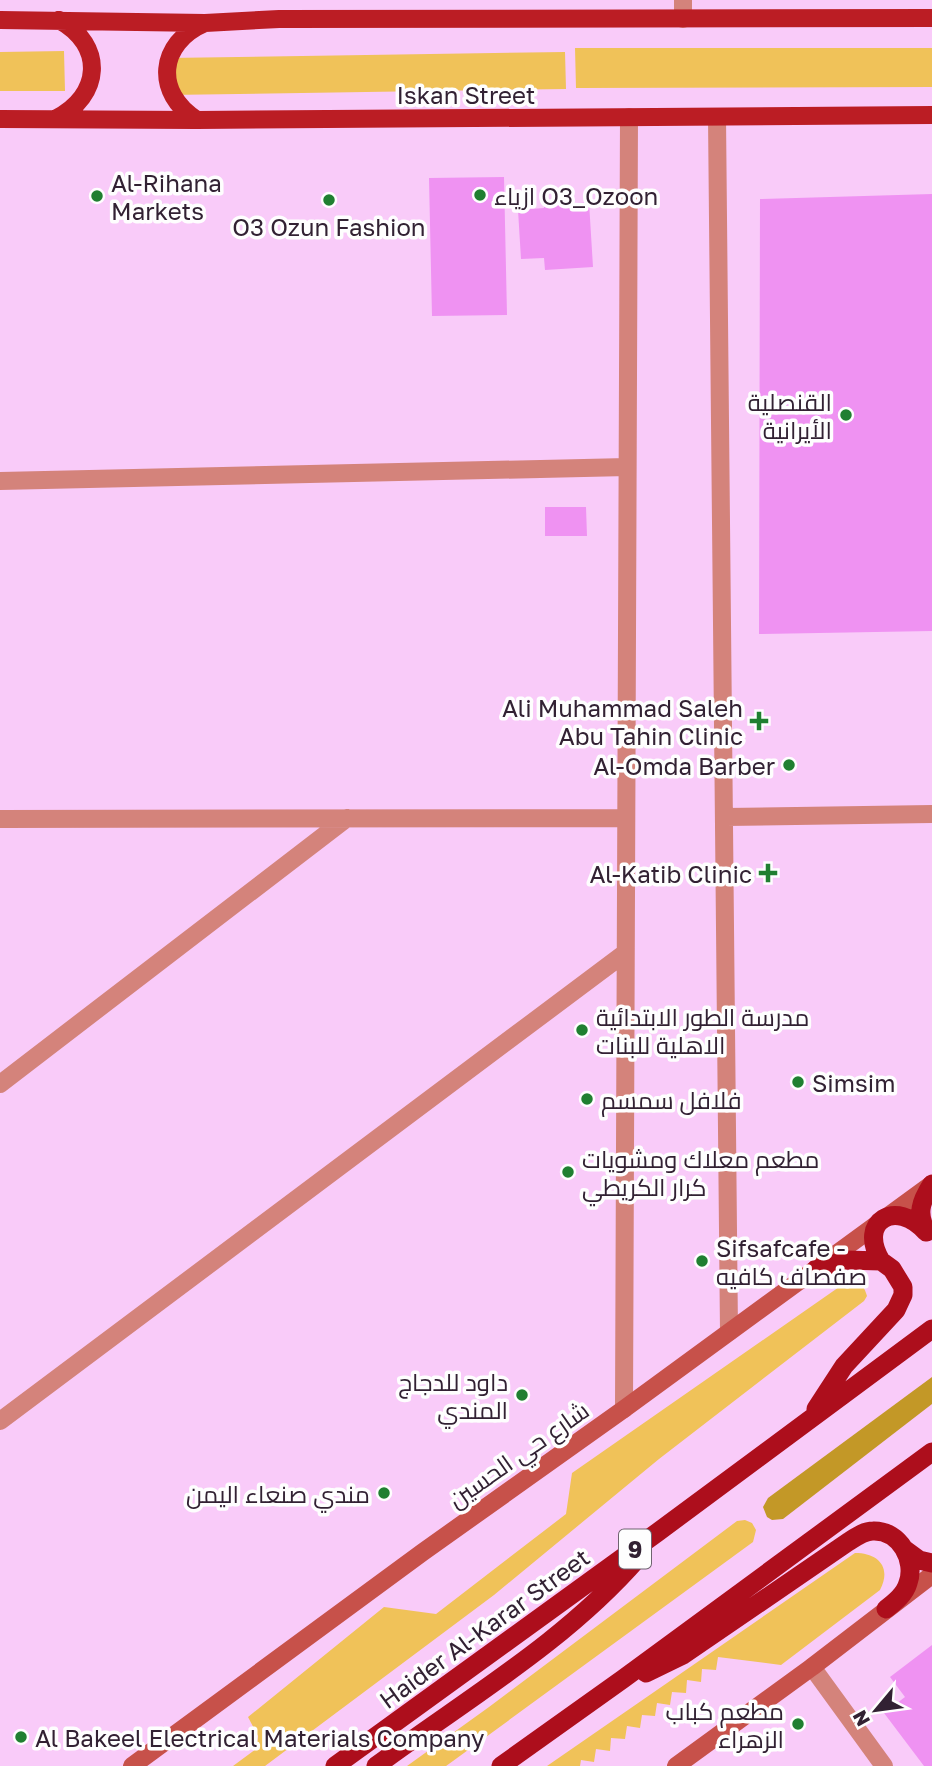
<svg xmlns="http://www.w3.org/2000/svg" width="932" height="1766" font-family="'Golos Text',Cairo,sans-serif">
<rect width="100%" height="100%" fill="#f9cbf9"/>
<path fill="#f0c259" d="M575 48H932V87L576 88Z
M64 51 65 91H0V52Z
M565 52 566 89 168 95V58Z
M852 1278C861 1279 865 1289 867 1296L864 1301 659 1459 494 1595 265 1766H233L256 1749 258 1736 248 1717 384 1607 436 1614 566 1514 572 1473Z
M745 1520 752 1523 756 1530 753 1542 453 1761 446 1766H407L489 1707 737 1521Z
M855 1553C878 1553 892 1567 880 1590L781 1665 718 1657 716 1670 702 1669 701 1682 687 1680 686 1693 672 1692 670 1705 657 1703 655 1716 642 1715 640 1728 627 1726 625 1739 611 1738 610 1751 596 1749 594 1762 581 1760 580 1766H547Z"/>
<path fill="#c39827" d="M932 1377V1404L783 1519 772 1520 767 1517 763 1507 768 1498Z"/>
<path fill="#ef92f2" d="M504 177 507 315 432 316 429 178Z
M932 194V631L759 634 760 199Z
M589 202 593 267 545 270 544 258 521 259 518 210 544 208V205Z
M545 507H586L587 536H545Z
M932 1645V1766H924L884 1713 905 1697 890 1677Z"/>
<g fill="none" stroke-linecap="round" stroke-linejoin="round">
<path stroke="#d4837b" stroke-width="18" d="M683 19V0
M717 117 729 1332
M0 481 627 467
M726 817 932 814
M0 819 626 818
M0 1084 347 818
M624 1409 629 117
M0 1421 625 953
M812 1667 884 1766"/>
<path stroke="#c7514a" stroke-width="18" d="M132 1766 423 1552 624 1409 932 1184
M676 1766 812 1667 932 1575"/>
<path stroke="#bb1d24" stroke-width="18" d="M0 20 205 23 279 19 932 18
M0 119 197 120 932 115
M55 119C102 96 105 45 59 20
M197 120C154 93 158 43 205 23"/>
<path stroke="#ad0e1c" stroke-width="19" d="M927 1232C916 1214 921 1201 932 1184
M881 1261C857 1221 896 1198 926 1232
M816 1269 845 1260 881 1261 892 1269 903 1287V1295L896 1310 844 1366 816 1409
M904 1549 919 1560 932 1563
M646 1673 683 1655 848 1542C856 1537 864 1531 873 1531 900 1530 916 1561 908 1583 905 1594 895 1602 886 1609
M335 1766 658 1532 932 1329
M376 1766C465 1700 565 1642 638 1558
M501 1766 623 1679 932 1452"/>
</g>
<g fill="#207f31" stroke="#fefefe" stroke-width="2.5">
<circle cx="480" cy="195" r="7"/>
<circle cx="97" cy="196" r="7"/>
<circle cx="329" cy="200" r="7"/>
<circle cx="846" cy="415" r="7"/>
<path d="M755.5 710.5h7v7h7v7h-7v7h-7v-7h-7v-7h7z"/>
<circle cx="789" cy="765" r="7"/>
<path d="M764.5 862.5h7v7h7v7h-7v7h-7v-7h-7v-7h7z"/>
<circle cx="582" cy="1030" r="7"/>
<circle cx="798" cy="1082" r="7"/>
<circle cx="587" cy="1099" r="7"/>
<circle cx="568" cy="1172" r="7"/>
<circle cx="702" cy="1261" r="7"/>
<circle cx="522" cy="1395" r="7"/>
<circle cx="384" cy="1493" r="7"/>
<circle cx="798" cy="1724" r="7"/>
<circle cx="21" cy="1737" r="7"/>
</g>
<g text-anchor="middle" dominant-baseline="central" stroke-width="7" stroke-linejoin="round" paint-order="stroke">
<rect fill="#fefefe" stroke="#6f6370" stroke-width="2" x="619" y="1529.5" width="32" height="39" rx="5"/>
<g font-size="23" font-weight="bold" fill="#322133">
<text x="635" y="1549">9</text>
</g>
<g font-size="24" fill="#322133" stroke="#fefefe">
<text x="466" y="94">Iskan Street</text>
<text transform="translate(518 1454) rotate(-35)">شارع حي الحسين</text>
<text transform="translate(484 1628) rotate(-36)">Haider Al-Karar Street</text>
</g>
<g font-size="24" fill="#322133" stroke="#fefefe" text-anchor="start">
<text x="111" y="182">Al-Rihana<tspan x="111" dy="28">Markets</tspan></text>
<text x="494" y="195">ازياء O3_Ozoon</text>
<text x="329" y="226" text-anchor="middle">O3 Ozun Fashion</text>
<text x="832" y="401" text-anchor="end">القنصلية<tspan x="832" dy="28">الأيرانية</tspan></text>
<text x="743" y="707" text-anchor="end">Ali Muhammad Saleh<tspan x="743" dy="28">Abu Tahin Clinic</tspan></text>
<text x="775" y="765" text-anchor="end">Al-Omda Barber</text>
<text x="752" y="873" text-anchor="end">Al-Katib Clinic</text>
<text x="596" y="1016">مدرسة الطور الابتدائية<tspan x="596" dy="28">الاهلية للبنات</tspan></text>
<text x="812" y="1082">Simsim</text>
<text x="601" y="1099">فلافل سمسم</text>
<text x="582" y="1158">مطعم معلاك ومشويات<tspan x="582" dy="28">كرار الكريطي</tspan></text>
<text x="716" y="1247">Sifsafcafe -<tspan x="716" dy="28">صفصاف كافيه</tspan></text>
<text x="508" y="1381" text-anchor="end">داود للدجاج<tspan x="508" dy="28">المندي</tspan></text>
<text x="370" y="1493" text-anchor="end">مندي صنعاء اليمن</text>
<text x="784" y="1710" text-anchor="end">مطعم كباب<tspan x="784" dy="28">الزهراء</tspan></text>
<text x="35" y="1737">Al Bakeel Electrical Materials Company</text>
</g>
</g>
<g transform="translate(876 1710) rotate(241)" stroke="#fefefe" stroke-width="5" paint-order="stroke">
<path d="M0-5L12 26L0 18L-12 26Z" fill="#322133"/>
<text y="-10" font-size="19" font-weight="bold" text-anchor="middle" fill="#322133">N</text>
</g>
</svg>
